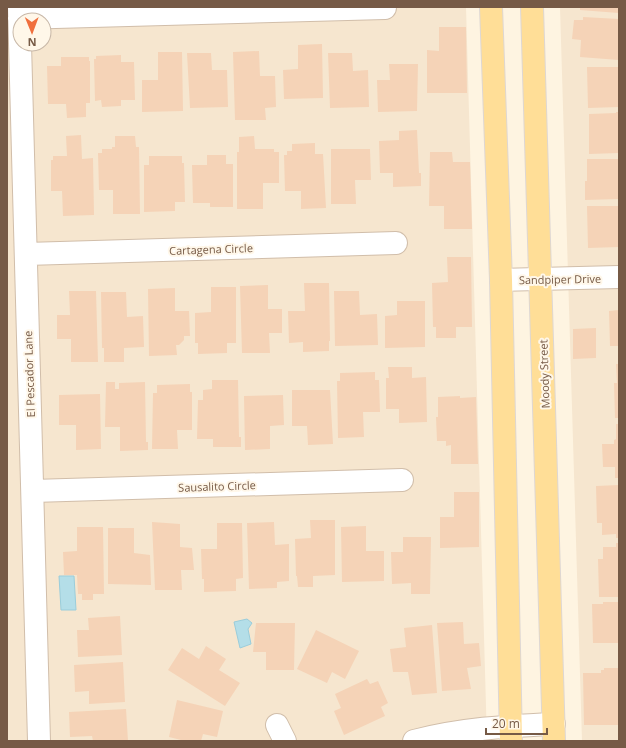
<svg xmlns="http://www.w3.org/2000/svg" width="626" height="748" font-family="'Open Sans',sans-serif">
<rect width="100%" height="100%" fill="#fef4e1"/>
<path fill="#f6e6cf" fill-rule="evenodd" d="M7 7H466L487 741H7ZM20 20H44V44H20Z
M560 7H619V740L618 741H582Z"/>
<path fill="#b4dee8" stroke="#9acddb" d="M59 576H74L76 610H61Z
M247 619 252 623 248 629 251 644 240 648 234 622Z"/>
<path fill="#f5d3b7" d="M580 7H619V13L580 10Z
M583 17 619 19V60L580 57 581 40 572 39 574 20H583Z
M439 27H466L467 93H427V50L439 51Z
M322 44 323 98 284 99 283 70 298 69V45Z
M259 51 260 76H275L276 107 265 108 266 120H235L233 52Z
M158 52H182L183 111 142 112V80H158Z
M187 53H211L212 70H227L228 107 190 108Z
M328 53H352L353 71 368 70 369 107 330 108Z
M121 55V62H134L135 100H121V106L102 107 101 100 95 101 94 59H96V56Z
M61 57H89V61H90V103H86V117L67 118 66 104H48L47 66H61Z
M389 64H418L417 111 378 112 377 80H390Z
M587 67H619V107L588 108Z
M616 112H619V153L589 154V114L616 113Z
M417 130 419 173H421V186L393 187V173H380L379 141 399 140V131Z
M81 135 82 159 93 158 94 215 63 216 62 191H51V160H53V156H67L66 136Z
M115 136H135L136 147H139L140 214H113V190H99L98 153H102V149H112V147H115Z
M254 136 255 149H274V152H279V183H263V209H237V152H239V137Z
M315 143V154H323L326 208 301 209V191H285L284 155H287V151H292V144Z
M331 149H370L371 180H355L356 204H331Z
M430 152H452L453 162H470L472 229H444V206H429Z
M207 155H226V164H233V207H210V203H193L192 165H207Z
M149 156H182V163H184L185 202H175V211L144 212V165H149Z
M587 159H619V199L585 200V181H587Z
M587 206H619V247L588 248Z
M447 257H471L472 327H456V338H436V327H433L432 283 448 282Z
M304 283H329L330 341H329V351L303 352V342L289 343 288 311H305Z
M268 285V309H282V333H269L270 353H242L240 286Z
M211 287H236V343H227V353L198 354V343H195V313L211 312Z
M175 288V311H189L190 336H184V340L179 345H176L177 355 149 356 148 289Z
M69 291H96L98 362H71V339H57V315H70Z
M334 291H359L360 315 377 314 378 345 335 346Z
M101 292H126L127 317 143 316 144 347 124 348V362H104V348H102Z
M397 301H425V347L385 348V316L397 315Z
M619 310V346H610L609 311Z
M596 328V358L573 359V329Z
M616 364H619V418H615L614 383H617Z
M388 367H412V378L426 377 427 422 399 423V409H386V378H389Z
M375 372V380H379L380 412H363L364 437 338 438 337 381H340V373Z
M212 380H238L239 437H241V447H213V439H197L198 400H203V390L212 389Z
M106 382H115V389H119V383L145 382 146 442H148V450L120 451V427H105Z
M190 384V392H192V430H177L178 449H152L153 393H157V385Z
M292 390H330L333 444 308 445 307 426H292Z
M100 394 101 449 76 450V425H59V395Z
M283 395 284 425 270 426V449L245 450 244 396Z
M460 396V398L476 397 478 464H451V445L446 446V441H437L436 417H438V397Z
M616 424H619V478H615V467H603L602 444H614V440L616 439Z
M619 485V538H616V534L602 535V523H597L596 486Z
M454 492H479V547L440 548V517H454Z
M310 520H335V575L313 576V587H298L297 576H296L295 539 311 538Z
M152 522 180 524V547L192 548 194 570H181L182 590H155Z
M274 522 275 545 289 544V581L277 582V588L249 589 247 523Z
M217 523H242L243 578 236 579V591L204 592V579H202L201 549H217Z
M366 526V551H384V581L342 582 341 527Z
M77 527H103L104 594H93V600H82V594H78L77 575H64L63 552 77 551Z
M108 528H134V553L150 555 151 585 108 584Z
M403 537H431L430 594H411V583L392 584 391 552H403Z
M616 543H619V597H599L598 559H603V547H616Z
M603 602H619V643H593L592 604H603Z
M120 616 122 655 78 657 77 630H89L88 618Z
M463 622 464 644 479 643 481 666 467 668 471 689 442 691 437 623Z
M256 623H295L294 670H266V652H253Z
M432 625 437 693 412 695 408 672H393L390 649 406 647 404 628Z
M316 630 359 651 345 679 332 672 327 683 297 669Z
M206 646 226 659 219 670 240 683 225 706 168 670 182 648 199 659Z
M123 662 125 702 89 704V691L75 692 74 665Z
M604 668H619V725H584L583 673H601V670H604Z
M367 679 370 684 378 681 388 703 381 707 385 716 344 735 334 711 341 708 335 694Z
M177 700 223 711 217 737 203 734 201 741H185L169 737Z
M126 709 128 741H93L92 736 70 737 69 712Z"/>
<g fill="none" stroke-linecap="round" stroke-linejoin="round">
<defs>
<path id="minor" d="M19 7 39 741
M19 18 385 8
M26 254 396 243
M501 280 619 277
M33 491 402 480
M277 725 285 741
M414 741C460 729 506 726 554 724"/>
<path id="major" d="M491 7 501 280 511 741
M532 7 554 741"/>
</defs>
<use href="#minor" stroke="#d1beaa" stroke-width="24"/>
<use href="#major" stroke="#ded7d3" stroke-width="24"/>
<use href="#minor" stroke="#fff" stroke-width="22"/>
<use href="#major" stroke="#ffde97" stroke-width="22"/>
</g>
<g text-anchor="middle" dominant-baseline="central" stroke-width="4" stroke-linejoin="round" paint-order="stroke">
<g font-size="11" fill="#765a46" stroke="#fff7e9">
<text transform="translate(211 249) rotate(-2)">Cartagena Circle</text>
<text transform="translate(560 279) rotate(-1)">Sandpiper Drive</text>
<text transform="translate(29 374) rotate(-92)">El Pescador Lane</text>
<text transform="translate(544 374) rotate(-92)">Moody Street</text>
<text transform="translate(217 486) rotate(-2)">Sausalito Circle</text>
</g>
</g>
<rect width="626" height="748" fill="none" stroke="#765a46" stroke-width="16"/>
<g transform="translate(32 32) rotate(179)"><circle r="19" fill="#fff7e9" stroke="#c8b8a8"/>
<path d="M0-3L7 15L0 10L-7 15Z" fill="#f06f3d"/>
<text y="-6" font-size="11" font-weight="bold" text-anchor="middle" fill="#765a46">N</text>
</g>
<path d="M486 728v6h61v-6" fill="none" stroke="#765a46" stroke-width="2"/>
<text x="492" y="728" font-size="12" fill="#765a46" stroke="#fff7e9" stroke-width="3" paint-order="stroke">20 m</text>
</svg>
